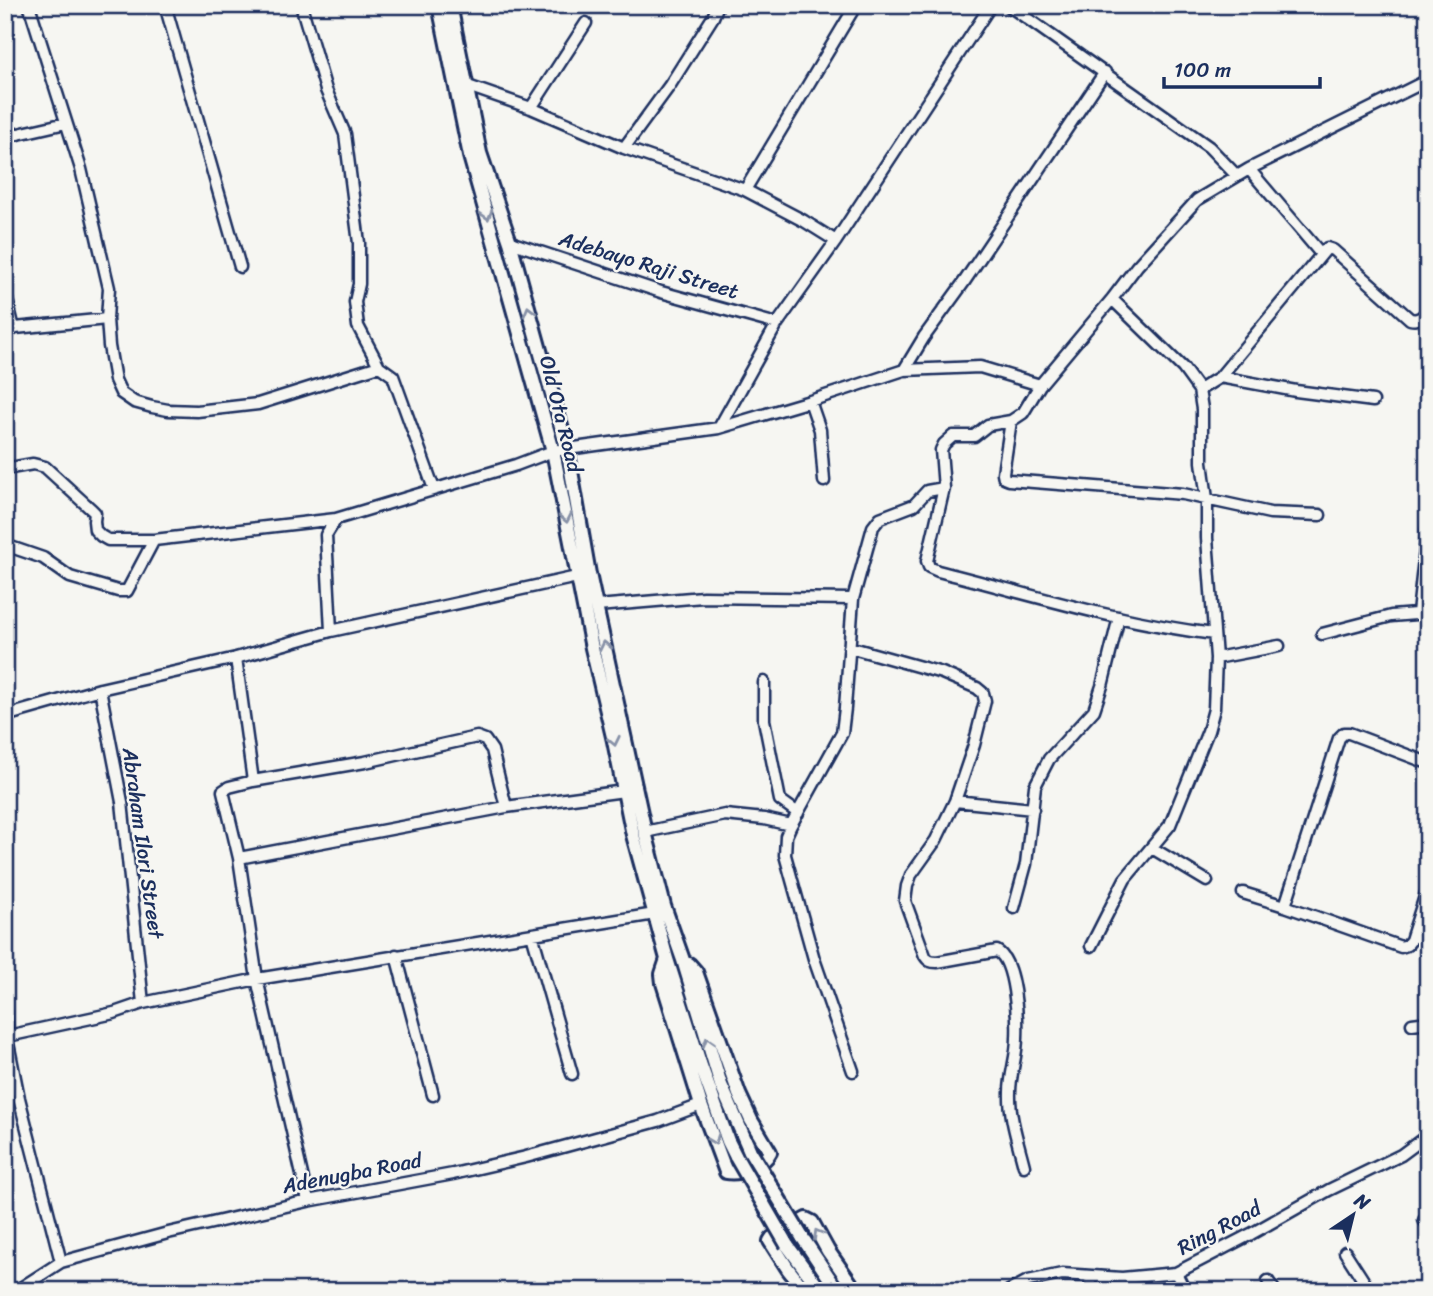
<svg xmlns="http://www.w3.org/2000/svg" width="1433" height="1296" font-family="Sriracha,sans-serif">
<rect width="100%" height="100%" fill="#f6f6f2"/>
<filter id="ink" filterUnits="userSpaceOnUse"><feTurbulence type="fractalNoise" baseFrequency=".0143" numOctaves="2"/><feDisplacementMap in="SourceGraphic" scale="14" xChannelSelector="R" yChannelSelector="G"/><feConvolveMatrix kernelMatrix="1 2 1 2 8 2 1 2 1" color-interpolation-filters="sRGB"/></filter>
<g filter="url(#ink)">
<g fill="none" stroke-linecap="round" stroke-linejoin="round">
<defs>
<path id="minor" d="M29 5 81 169 109 288 107 319 109 346 115 380 121 393 134 402 152 407 168 410 197 411 258 404 379 366
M165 5 240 267
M301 5 326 90 345 134 359 243V284L355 302 358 326 379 366 393 376 434 489
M1008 5 1209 147 1237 176
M465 85 531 108 624 148 745 190 804 221 836 241
M531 108 586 23
M5 137 66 123
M624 148 670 85 713 17 718 5
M1249 169 1321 254
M745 190 856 5
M510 242 661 292 777 324
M5 291 14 329
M5 329 107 319
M904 370 924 337 964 282 1105 72
M1220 377 1296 391 1373 401
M1199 390 1220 377 1327 248 1333 250 1410 319C1419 321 1422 317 1428 311
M810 401 820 430 824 481
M719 428 777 324 836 241 991 5
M5 469 33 464 45 467 92 510 95 513 94 521 95 530 101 536 108 540H154L336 519
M944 488 927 561 929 567 938 571C1029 594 1121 623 1214 634
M1320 515 1270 513 1183 494 1009 480 1004 478 1003 473 1011 421 1023 413 1040 385 1112 299 1137 266 1197 200 1249 169 1428 80
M5 545 43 558 70 577 118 591H127L154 540
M597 606 703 597 853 599
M1418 613 1428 522
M331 631 326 535 336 519 516 465 553 451 719 428 810 401 904 370 980 367 1040 385
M1322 634 1391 616 1428 613
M849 647 942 673 977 688 983 693 985 701 974 745 955 801 936 840 911 875 907 886 905 901 925 956C928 961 931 962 937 962L997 951C1015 961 1018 1018 1017 1038 1017 1056 1010 1074 1010 1092 1009 1116 1018 1142 1024 1166
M236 658 253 781
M1216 658 1279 646
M764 682V720L780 800 798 813
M100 689 122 802 143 1003
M5 716 100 689 236 658 331 631 577 577
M955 801 1033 809
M645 832 725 815 764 819 791 825
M1152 848 1207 881
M239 858 506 807 624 791
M1243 893 1285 906 1401 947 1407 945 1411 940 1428 887
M1285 906 1339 738 1344 733H1349L1428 763
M1014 908 1026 864 1035 786 1049 759 1094 710 1102 686 1119 617
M532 934 572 1074
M1091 946 1125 879 1170 825 1208 731 1214 709 1216 658 1207 538V499L1202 462V409L1199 390 1183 368 1112 299
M396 955 433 1095
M5 1001 8 1043 19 1098 61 1262
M1412 1024 1428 1022
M8 1036 114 1013 143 1003 257 979 655 914
M853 1071 814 959 785 855 786 836 791 825 842 733 845 708 853 599 873 527 880 518 914 505 927 491 944 488 941 450 944 444 953 436H974L988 425 1011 421
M308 1201 257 979 239 858 223 791 229 787 253 781 365 762 477 737 485 740 492 750 506 807
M1424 1220 1428 1225
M1345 1252 1370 1291
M1176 1273 1185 1291
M1089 1276 1093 1291
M1268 1281 1275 1291
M16 1291 61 1262 168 1233 308 1201 453 1174 526 1157 658 1121 701 1105
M1009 1291 1028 1281 1062 1274 1122 1278 1176 1273 1251 1234 1329 1190 1401 1155 1428 1135"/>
<path id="tertiary" d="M439 5 470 156 553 451 592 648 614 741 633 835 667 959 700 1063 728 1141 736 1157
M450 5 480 153 510 242 567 448 589 574 645 832 664 906 683 960 721 1085 750 1151
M667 959 662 974 663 983 701 1105 726 1172C740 1175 764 1165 770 1152L751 1120 739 1094 696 972 689 964
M802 1237 838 1291
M787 1245 821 1291
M805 1291 788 1269 770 1241 772 1238 806 1219 812 1222 828 1251 856 1291"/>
</defs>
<use href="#minor" stroke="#1b2f5e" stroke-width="15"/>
<use href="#tertiary" stroke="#1b2f5e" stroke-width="18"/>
<use href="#minor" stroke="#f6f6f2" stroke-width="10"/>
<use href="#tertiary" stroke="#f6f6f2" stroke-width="12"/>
<defs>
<path id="tertiary-bridge" d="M750 1151 802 1237
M736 1157 787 1245"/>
</defs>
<use href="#tertiary-bridge" stroke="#1b2f5e" stroke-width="18" stroke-linecap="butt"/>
<use href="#tertiary-bridge" stroke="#f6f6f2" stroke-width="12"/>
</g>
<defs><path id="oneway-chevron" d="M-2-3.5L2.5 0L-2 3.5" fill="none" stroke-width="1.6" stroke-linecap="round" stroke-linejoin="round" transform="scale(1.75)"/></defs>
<g stroke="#8892a8">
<use href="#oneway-chevron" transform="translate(487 215) rotate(74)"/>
<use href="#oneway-chevron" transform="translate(529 311) rotate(-105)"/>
<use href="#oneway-chevron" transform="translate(566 518) rotate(79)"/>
<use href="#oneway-chevron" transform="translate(605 646) rotate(-102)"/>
<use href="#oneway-chevron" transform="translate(614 741) rotate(78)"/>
<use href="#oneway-chevron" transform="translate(708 1042) rotate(-107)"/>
<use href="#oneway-chevron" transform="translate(714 1140) rotate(69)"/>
<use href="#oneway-chevron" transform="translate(818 1234) rotate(-120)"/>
</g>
</g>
<g text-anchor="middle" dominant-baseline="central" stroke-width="5" stroke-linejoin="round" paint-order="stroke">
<g font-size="21" fill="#1b2f5e" stroke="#f6f6f2">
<text transform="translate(649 265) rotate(17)">Adebayo Raji Street</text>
<text transform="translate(561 414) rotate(76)">Old Ota Road</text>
<text transform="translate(143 843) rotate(82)">Abraham Ilori Street</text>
<text transform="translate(352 1173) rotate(-11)">Adenugba Road</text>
<text transform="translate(1219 1228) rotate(-28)">Ring Road</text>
</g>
</g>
<rect width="1433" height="1296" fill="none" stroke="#f6f6f2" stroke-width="28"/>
<rect x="14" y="14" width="1405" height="1268" fill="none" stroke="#1b2f5e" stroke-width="2.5" filter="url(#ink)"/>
<g transform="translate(1353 1215) rotate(35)" stroke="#f6f6f2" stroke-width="5" paint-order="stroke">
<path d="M0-5L12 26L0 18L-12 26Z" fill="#1b2f5e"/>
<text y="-10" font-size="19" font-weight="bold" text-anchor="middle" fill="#1b2f5e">N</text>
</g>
<path d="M1164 77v10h156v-10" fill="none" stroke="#1b2f5e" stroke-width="3.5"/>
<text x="1174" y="77" font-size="21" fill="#1b2f5e" stroke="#f6f6f2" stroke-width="5" paint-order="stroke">100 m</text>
</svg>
